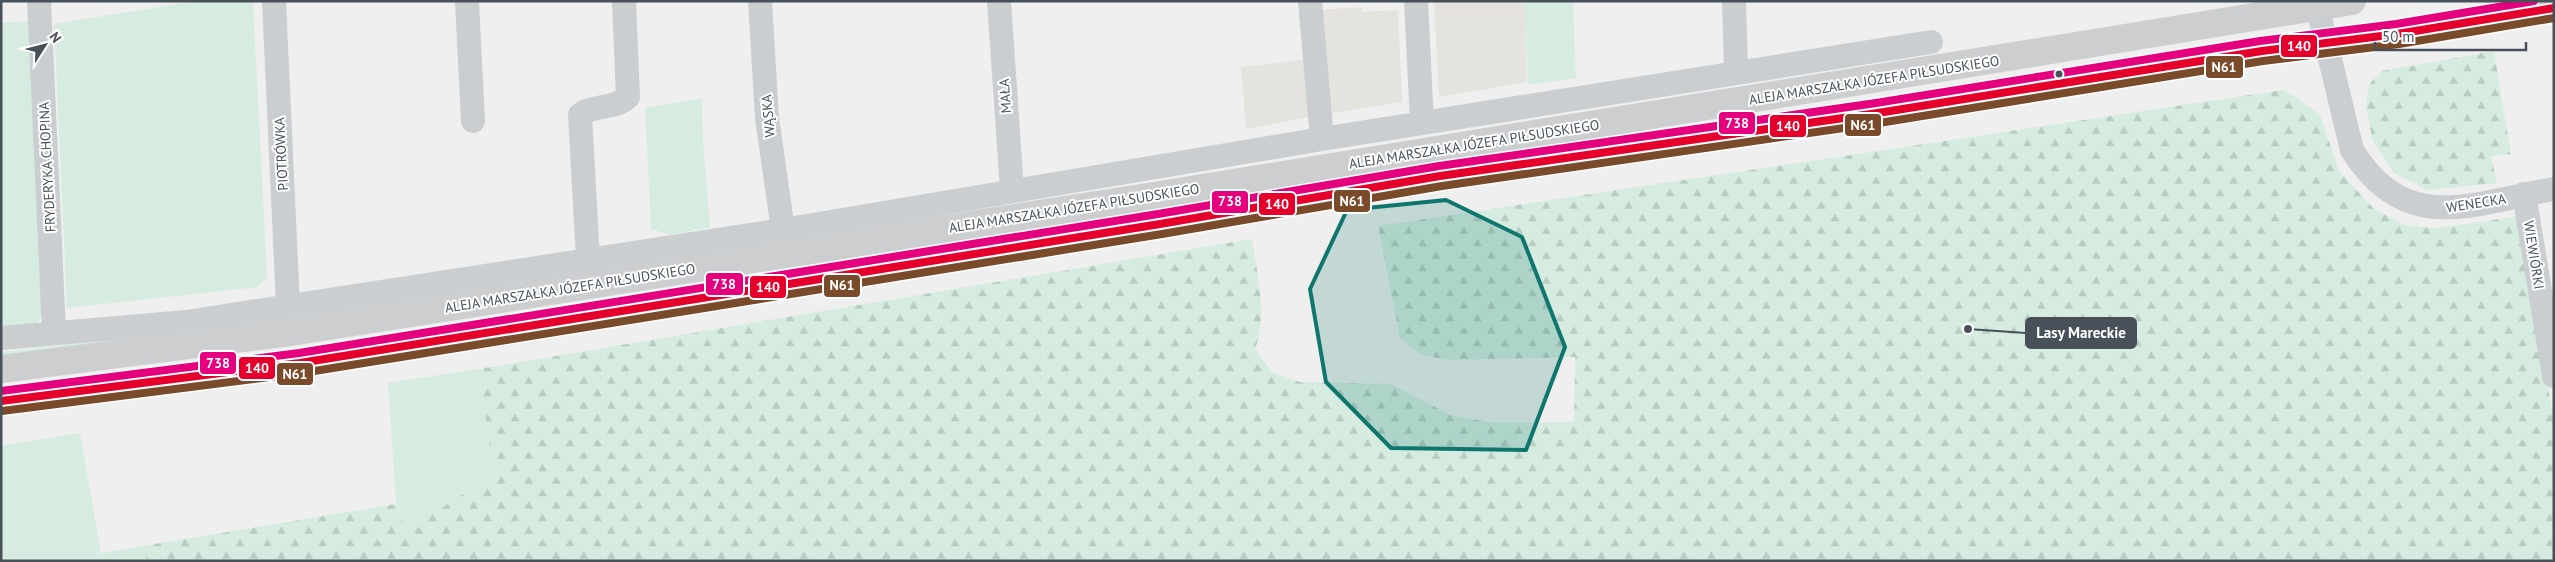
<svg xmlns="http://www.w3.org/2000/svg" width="2555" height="562" font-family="'PT Sans',sans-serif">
<defs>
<pattern id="forest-firs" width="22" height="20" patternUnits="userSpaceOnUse" patternTransform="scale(1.25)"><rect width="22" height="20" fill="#d6ece0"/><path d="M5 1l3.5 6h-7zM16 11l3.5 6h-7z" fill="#b9ccc2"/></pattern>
</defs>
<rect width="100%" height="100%" fill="#f0efef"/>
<path fill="#e5e3dd" d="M1434 1H1524L1527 82 1439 97Z
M1361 7 1362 12 1398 10 1402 102 1328 114 1320 10Z
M1309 59 1314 116 1246 129 1241 67Z"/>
<path fill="#d6ece0" d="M196 1H253L267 277 258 287 67 308 54 24Z
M1524 1H1573L1576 78 1528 85Z
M29 21 42 316 35 325 1 329V23Z
M702 98 703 140 710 227 670 235 651 229 645 108Z
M262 323 1 359V352Z
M478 369 494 474 406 531 396 504 388 383Z
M80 433 101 553 143 546 147 561H1V446Z"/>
<path fill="url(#forest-firs)" d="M2494 51 2511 154 2491 156 2497 183 2428 190 2394 173 2372 139 2366 103 2370 83 2382 71Z
M2283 90 2298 98 2320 115 2339 171 2373 208 2406 226 2438 228 2520 216 2554 423V561H147L143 546 396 504 406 531 494 474 478 369 1252 239C1257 273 1268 316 1255 349L1272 372 1300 382 1390 384 1453 416 1496 423 1574 422 1575 357 1449 360 1422 355 1400 338 1378 226Z"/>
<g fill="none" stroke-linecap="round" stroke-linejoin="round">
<path stroke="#cbced0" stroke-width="24" d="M39 1 54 332
M274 1 288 306
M467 1 473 121
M760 1 767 118 783 230
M999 1 1012 190
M1310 1 1322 139
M1416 1 1422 123
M1734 1 1736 72
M2316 1 2352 150C2406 237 2472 203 2554 189
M2524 194 2554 376
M588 259 580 115C593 104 615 110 628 97L624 1
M1 338 186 322 783 230 1322 139 1931 42"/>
<path stroke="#ccced0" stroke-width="28" d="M1 369 291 332 1160 195 2352 1
M1 401 300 363 1160 224 1440 176 1878 113 2262 51 2397 34 2554 8"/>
<defs>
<path id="bus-1" d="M1 401 300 363 1160 224 1440 176 1878 113 2262 51 2397 34 2554 8"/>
<path id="bus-2" d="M2 411 302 373 1162 234 1442 186 1879 123 2263 61 2399 44 2554 18"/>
<path id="bus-3" d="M1 391 299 353 1158 214 1439 166 1876 103 2260 41 2396 24 2534 1"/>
</defs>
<use href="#bus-1" stroke="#fff" stroke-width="11"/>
<use href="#bus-2" stroke="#fff" stroke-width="11"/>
<use href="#bus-3" stroke="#fff" stroke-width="11"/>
<use href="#bus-1" stroke="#e4002b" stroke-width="8"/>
<use href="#bus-2" stroke="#7a4b2a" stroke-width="8"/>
<use href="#bus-3" stroke="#e5007d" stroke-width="8"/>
</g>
<path fill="#0f766e" fill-opacity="0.2" stroke="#0f766e" stroke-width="4" stroke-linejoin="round" d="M1446 200 1522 237 1565 347 1526 450 1391 448 1326 382 1310 289 1347 210Z"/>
<circle fill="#48515a" stroke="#fff" stroke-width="2" cx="2059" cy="74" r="4.5"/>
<g text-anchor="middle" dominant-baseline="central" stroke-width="4" stroke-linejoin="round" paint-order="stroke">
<g font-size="14" fill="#48515a" stroke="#fff">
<text transform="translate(1874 80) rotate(-9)">ALEJA MARSZAŁKA JÓZEFA PIŁSUDSKIEGO</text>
<text transform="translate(1005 96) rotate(-94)">MAŁA</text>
<text transform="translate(768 116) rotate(-95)">WĄSKA</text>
<text transform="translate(1474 144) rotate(-9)">ALEJA MARSZAŁKA JÓZEFA PIŁSUDSKIEGO</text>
<text transform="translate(281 154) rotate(-93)">PIOTRÓWKA</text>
<text transform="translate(47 167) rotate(-93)">FRYDERYKA CHOPINA</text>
<text transform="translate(2476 203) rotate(-9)">WENECKA</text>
<text transform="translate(1074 208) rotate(-9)">ALEJA MARSZAŁKA JÓZEFA PIŁSUDSKIEGO</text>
<text transform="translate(2534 255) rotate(81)">WIEWIÓRKI</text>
<text transform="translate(570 288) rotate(-9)">ALEJA MARSZAŁKA JÓZEFA PIŁSUDSKIEGO</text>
</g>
</g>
<path fill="none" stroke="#48515a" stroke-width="2" d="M1968 329L2026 333"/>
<circle fill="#48515a" stroke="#fff" stroke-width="2" cx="1968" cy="329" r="5"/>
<rect fill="#48515a" stroke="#48515a" stroke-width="2" x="2026" y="318" width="110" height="30" rx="5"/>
<g font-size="15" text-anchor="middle" font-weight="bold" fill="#fff">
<text x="2081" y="338">Lasy Mareckie</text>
</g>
<g stroke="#fff" stroke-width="2">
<rect x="2280" y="34" width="38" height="24" rx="5" fill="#e4002b"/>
<rect x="2205" y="55" width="39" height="24" rx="5" fill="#7a4b2a"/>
<rect x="1718" y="111" width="38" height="24" rx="5" fill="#e5007d"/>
<rect x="1844" y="113" width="38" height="24" rx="5" fill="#7a4b2a"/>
<rect x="1769" y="114" width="38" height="24" rx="5" fill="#e4002b"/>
<rect x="1333" y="189" width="38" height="24" rx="5" fill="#7a4b2a"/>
<rect x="1211" y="190" width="38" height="24" rx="5" fill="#e5007d"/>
<rect x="1258" y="192" width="38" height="24" rx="5" fill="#e4002b"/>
<rect x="705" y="272" width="39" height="24" rx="5" fill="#e5007d"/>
<rect x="823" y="274" width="38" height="24" rx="5" fill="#7a4b2a"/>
<rect x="749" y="275" width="38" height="24" rx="5" fill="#e4002b"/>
<rect x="199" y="351" width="38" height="24" rx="5" fill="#e5007d"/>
<rect x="238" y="356" width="38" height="24" rx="5" fill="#e4002b"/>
<rect x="276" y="362" width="38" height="24" rx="5" fill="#7a4b2a"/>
</g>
<g font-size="14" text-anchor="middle" font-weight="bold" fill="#fff">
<text x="2299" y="51">140</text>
<text x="2224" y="72">N61</text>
<text x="1737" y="128">738</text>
<text x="1863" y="130">N61</text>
<text x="1788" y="131">140</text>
<text x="1352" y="206">N61</text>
<text x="1230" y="206">738</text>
<text x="1277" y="209">140</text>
<text x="724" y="289">738</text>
<text x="842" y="290">N61</text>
<text x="768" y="292">140</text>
<text x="218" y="368">738</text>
<text x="257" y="373">140</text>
<text x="295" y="379">N61</text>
</g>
<rect width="2555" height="562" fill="none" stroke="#48515a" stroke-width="5"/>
<g transform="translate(45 45) rotate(54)" stroke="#ffffff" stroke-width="4" paint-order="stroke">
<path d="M0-4L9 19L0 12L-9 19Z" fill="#48515a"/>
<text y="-8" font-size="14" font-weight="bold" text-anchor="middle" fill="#48515a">N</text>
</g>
<path d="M2375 42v8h151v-8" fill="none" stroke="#48515a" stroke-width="2.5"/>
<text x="2382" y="42" font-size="15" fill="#48515a" stroke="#ffffff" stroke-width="4" paint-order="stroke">50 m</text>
</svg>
